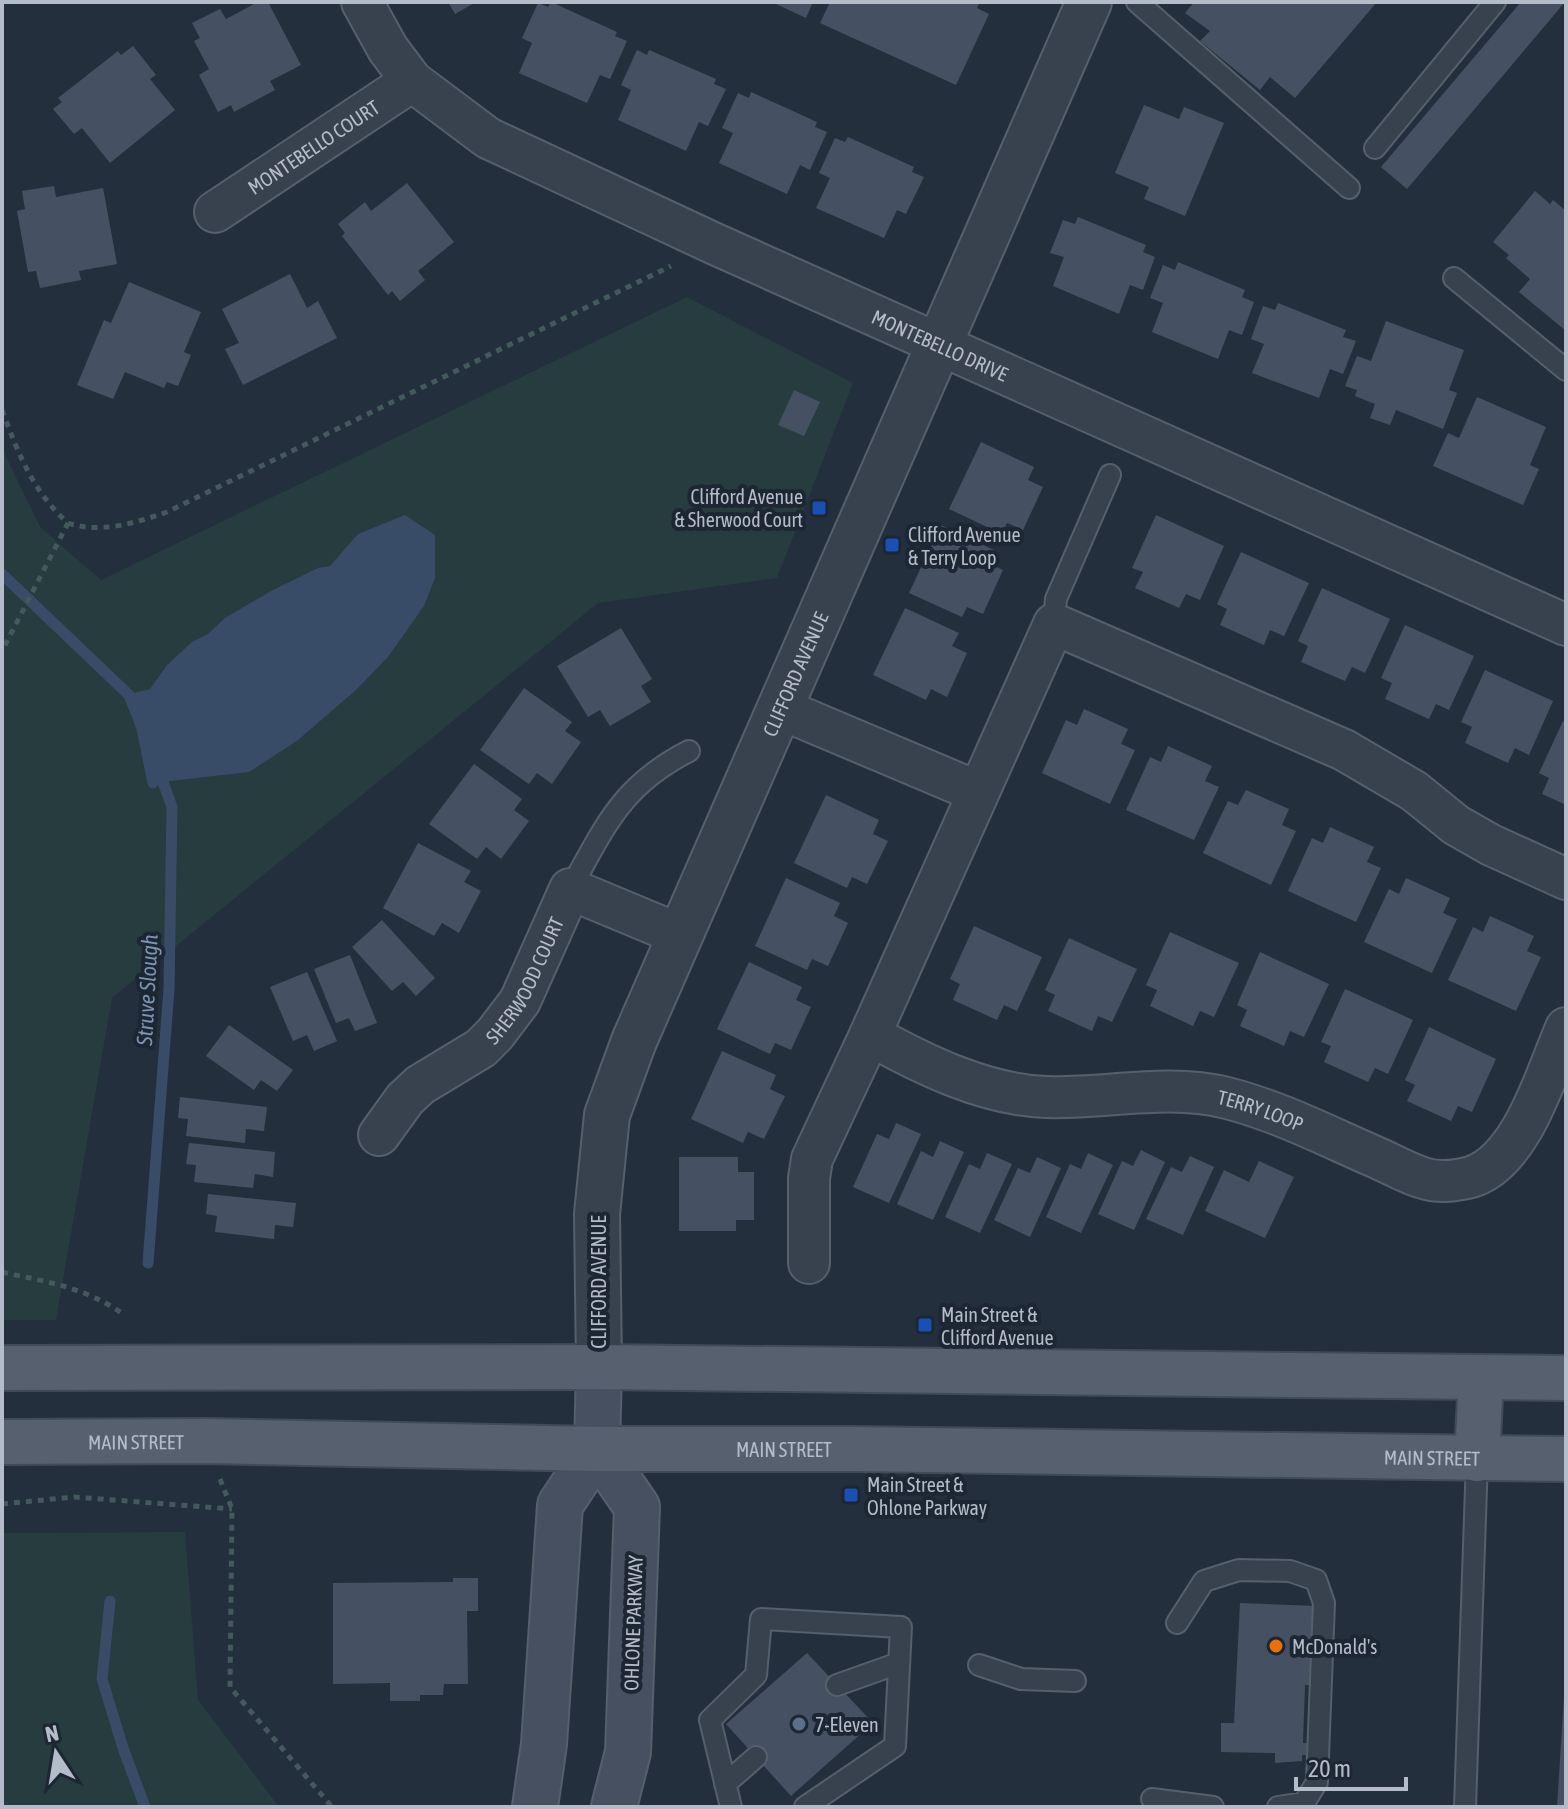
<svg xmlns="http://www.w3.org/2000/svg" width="1568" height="1809" font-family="'Asap Condensed',sans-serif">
<rect width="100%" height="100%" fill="#242f3e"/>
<path fill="#263c3f" d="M687 297 853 383 777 578 598 603 112 998 56 1320H2V448L40 527 101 580Z
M185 1532 198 1700 279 1807H2V1533Z"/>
<path fill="#394c67" d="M405 515 435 535V578L424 606 388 657 356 690 298 740 249 772 153 783 134 693 150 689 167 665 192 642 208 634 225 618 271 591 318 568 330 566 358 534Z"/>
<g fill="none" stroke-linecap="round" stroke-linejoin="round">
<path stroke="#394c67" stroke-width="11" d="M2 574 129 695 145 736
M142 729 153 783
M148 1263 169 989 172 807 159 771
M110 1601 102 1679 123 1748 145 1807"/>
</g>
<path fill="#455162" d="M258 2H268L301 65 270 81 275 90 234 112 231 105 218 112 199 75 209 69 194 41 200 38 192 23 220 9 226 19Z
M448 2H476L455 14Z
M551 2 617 32 615 36 627 41 610 79 600 75 587 103 519 73 532 43 522 38 538 3 548 7Z
M772 2H813L806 18Z
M830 2H974L979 4 977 8 989 14 956 85 820 23Z
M1194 2 1207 4 1209 2H1377L1295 98 1270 77 1260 90 1200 41 1210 31 1185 13Z
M1521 2H1565L1407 189 1381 167Z
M133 46 156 75 150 79 175 110 110 163 82 128 74 134 53 109 62 102 58 98 118 51 121 55Z
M637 50 647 55 649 50 716 79 714 84 726 89 708 126 699 122 686 151 618 120 631 90 621 85Z
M751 92 817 122 815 127 827 132 810 170 800 165 787 194 719 163 733 133 722 128 738 93 749 98Z
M1144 105 1179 119 1184 107 1224 123 1185 216 1144 199 1149 187 1115 173Z
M848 137 914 167 912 172 924 177 906 214 897 210 884 238 816 208 830 178 819 173 835 138 845 142Z
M407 183 454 242 418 271 425 280 400 301 392 291 388 295 342 236 345 233 338 224 365 202 371 211Z
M54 186 56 197 103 188 117 264 79 271 81 280 40 288 36 271 28 272 17 211 25 209 22 191Z
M1535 191 1550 204 1553 200 1566 211V331L1519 292 1530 279 1506 258 1509 255 1493 242Z
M1078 217 1146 245 1143 252 1155 257 1143 290 1130 285 1119 314 1053 286 1064 257 1050 253 1063 220 1075 224Z
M1178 262 1245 290 1242 297 1254 302 1242 335 1229 330 1218 359 1152 332 1163 303 1150 298 1163 265 1175 270Z
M290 274 307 308 318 301 337 338 243 385 225 349 239 343 222 309Z
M129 282 201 312 184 352 191 355 178 386 167 382 164 388 125 372 113 399 77 385 104 320 111 323Z
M1278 303 1346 330 1343 337 1356 341 1343 374 1330 369 1319 398 1252 373 1264 344 1251 339 1263 306 1275 310Z
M1386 321 1464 350 1449 390 1457 393 1443 429 1396 410 1390 425 1370 418 1375 404 1355 396 1357 390 1345 386 1357 356 1371 361Z
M794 390 820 402 804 436 778 425Z
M1477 397 1546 427 1530 465 1539 469 1523 505 1433 466 1448 433 1459 438Z
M981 442 1034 467 1028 480 1043 487 1023 530 1007 523 1002 534 949 509Z
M1156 515 1224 546 1200 600 1186 594 1179 608 1135 588 1143 572 1132 568Z
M941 525 994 550 988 563 1003 570 983 614 967 607 962 617 909 593Z
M1241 552 1309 583 1284 636 1270 630 1264 645 1220 625 1227 609 1217 604Z
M1322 588 1390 619 1365 673 1352 667 1345 681 1301 662 1308 646 1298 641Z
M905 608 959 633 952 646 967 653 947 697 931 689 926 700 873 675Z
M1405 625 1474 656 1449 710 1436 704 1429 719 1385 699 1392 683 1381 678Z
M621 628 652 679 641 686 651 702 610 726 600 710 588 717 557 666Z
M1485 670 1553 701 1529 755 1515 748 1508 763 1465 743 1472 727 1461 722Z
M524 688 572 722 565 731 581 742 552 784 537 773 529 784 480 750Z
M1084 709 1128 729 1121 744 1135 750 1110 804 1042 773 1066 720 1077 725Z
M1563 721 1566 722V805L1542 794 1549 778 1539 773Z
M1168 746 1212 766 1205 781 1219 787 1194 840 1126 810 1150 757 1161 762Z
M474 764 522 799 514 810 529 821 501 859 486 847 477 859 429 824Z
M1246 790 1289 809 1282 825 1296 831 1271 885 1203 853 1228 801 1238 805Z
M826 795 879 820 873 834 888 841 867 884 852 877 847 888 794 863Z
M1330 827 1374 847 1367 862 1381 868 1356 922 1288 891 1312 838 1323 843Z
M418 843 471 871 464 882 481 891 459 933 442 923 434 936 383 908Z
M786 878 840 903 834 916 848 923 828 966 812 959 807 970 755 946Z
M1406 878 1450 898 1443 913 1457 919 1432 973 1364 942 1389 889 1399 894Z
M1490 916 1534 936 1527 951 1541 957 1516 1011 1448 980 1473 927 1483 932Z
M382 920 435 978 416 996 403 982 392 991 352 947Z
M974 926 1042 957 1017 1011 1004 1005 997 1020 953 1000 960 984 950 979Z
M1170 932 1239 963 1214 1017 1200 1011 1193 1026 1150 1006 1157 990 1146 985Z
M1069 938 1137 969 1112 1022 1098 1016 1092 1031 1048 1011 1055 995 1045 990Z
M1260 952 1329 984 1304 1037 1290 1031 1284 1046 1240 1026 1247 1010 1237 1005Z
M350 955 377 1023 355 1031 349 1018 336 1023 314 969Z
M749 962 802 987 796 1000 811 1007 791 1050 775 1043 770 1054 717 1029Z
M307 972 337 1041 314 1051 307 1035 293 1041 270 987Z
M1345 989 1413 1020 1388 1074 1375 1068 1368 1082 1324 1062 1331 1046 1321 1042Z
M229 1025 293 1070 277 1091 261 1080 254 1090 206 1056Z
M1429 1027 1496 1059 1472 1112 1458 1106 1451 1121 1407 1101 1415 1085 1405 1080Z
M722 1051 776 1075 770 1089 785 1096 764 1139 748 1132 743 1143 691 1119Z
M180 1097 267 1107 264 1131 246 1129 245 1143 186 1136 188 1119 178 1118Z
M896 1123 921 1134 889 1203 853 1187 877 1134 889 1139Z
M940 1141 964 1152 933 1220 897 1204 921 1151 933 1157Z
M189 1143 275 1152 273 1177 255 1174 253 1188 194 1182 196 1165 186 1164Z
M1141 1150 1165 1162 1134 1230 1098 1214 1122 1161 1133 1166Z
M987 1153 1012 1164 980 1233 945 1217 969 1164 980 1169Z
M1088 1153 1113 1165 1081 1233 1046 1217 1070 1164 1081 1169Z
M1190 1156 1214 1167 1183 1235 1146 1219 1171 1167 1182 1172Z
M679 1157H738V1172H754V1220H736V1231H679Z
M1037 1157 1061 1168 1030 1237 994 1220 1018 1168 1030 1173Z
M1259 1161 1294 1177 1265 1238 1205 1211 1224 1170 1249 1182Z
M208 1194 296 1203 293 1227 275 1225 274 1239 215 1232 217 1216 206 1214Z
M453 1578H478V1611H467L468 1684H444L443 1695H420V1701H390V1683L333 1684V1583L453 1582Z
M1240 1603 1317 1606 1312 1685H1305L1303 1743H1307V1755H1302V1761L1275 1763V1753L1221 1752V1723H1234Z
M807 1653 873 1723 791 1796 726 1724Z
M1564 1696 1566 1697V1807H1557Z"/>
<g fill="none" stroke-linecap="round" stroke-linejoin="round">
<defs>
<path id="service" d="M1137 2 1349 188
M1375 148 1495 2
M1454 278 1566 370
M1054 624 1056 599 1110 475
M570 889C606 825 621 786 689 751
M1177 1623 1204 1581 1239 1570 1290 1571 1316 1580 1324 1603 1317 1782 1304 1803 1278 1807
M979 1665 1021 1679 1075 1681
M837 1685 899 1663
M725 1784 756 1757
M1152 1799 1213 1807
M731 1807 710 1720 756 1675 761 1619 901 1627 895 1746 805 1807
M1465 1807 1477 1459"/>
<g id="minor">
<path id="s1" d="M362 2 388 49 412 81 488 138 715 244 1566 625"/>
<path id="s2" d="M215 212 412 81"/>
<path d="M779 708 978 792"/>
<path id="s3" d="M1566 879 1491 845 1456 825 1414 791 1344 750 1054 624 870 1035C922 1064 985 1095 1046 1097 1106 1099 1167 1083 1227 1098 1278 1111 1325 1135 1373 1156 1390 1163 1406 1173 1423 1178 1438 1183 1456 1181 1471 1177 1522 1161 1546 1074 1566 1028"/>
<path id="s4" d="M379 1135 405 1099 420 1085 481 1048 495 1034 520 1001 570 889 678 934"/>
<path d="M809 1263V1178L812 1159 870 1035"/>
</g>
<g id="tertiary">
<path id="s5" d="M599 1367 597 1214 607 1115 634 1041 1089 2"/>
</g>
<path id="secondary" d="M597 1449 637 1507 628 1752 614 1807
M535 1807 544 1744 560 1505 597 1449 599 1367"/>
<g id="primary">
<path d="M2 1368 599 1367 1566 1378"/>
<path id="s6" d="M2 1442 205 1441 597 1449H852L1566 1459"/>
<path d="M1477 1459 1481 1377"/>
</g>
</defs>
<use href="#service" stroke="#565f6c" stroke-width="24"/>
<use href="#minor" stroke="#565f6c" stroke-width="44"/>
<use href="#tertiary" stroke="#565f6c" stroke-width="48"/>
<use href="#secondary" stroke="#565f6c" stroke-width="48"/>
<use href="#primary" stroke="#414a57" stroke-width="48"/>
<path stroke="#44595c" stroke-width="5" stroke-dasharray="6 6" stroke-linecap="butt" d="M2 410C18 453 33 492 68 523L2 651
M68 523C101 534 135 523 167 512L671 266
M2 1272C47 1282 85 1287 123 1314
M220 1479 232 1509 230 1687 332 1807
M2 1504 74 1497 232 1509"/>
<use href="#service" stroke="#38414e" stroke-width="20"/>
<use href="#minor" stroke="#38414e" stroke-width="40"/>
<use href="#tertiary" stroke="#38414e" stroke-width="44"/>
<use href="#secondary" stroke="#465061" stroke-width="44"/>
<use href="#primary" stroke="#56606e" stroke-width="44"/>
</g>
<g fill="#1a4fb4" stroke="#1d2633" stroke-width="3">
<rect x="811" y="500" width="16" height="16" rx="4"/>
<rect x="884" y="537" width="16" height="16" rx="4"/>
<rect x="917" y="1317" width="16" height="16" rx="4"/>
<rect x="843" y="1487" width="16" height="16" rx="4"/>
</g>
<circle fill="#e8710a" stroke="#1d2633" stroke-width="3" cx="1276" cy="1646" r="8"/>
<circle fill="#5c6f8a" stroke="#1d2633" stroke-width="3" cx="799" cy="1724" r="8"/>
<g text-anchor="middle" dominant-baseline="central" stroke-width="8" stroke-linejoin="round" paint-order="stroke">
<g font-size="20" fill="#b4bcc9" stroke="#1d2633">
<text stroke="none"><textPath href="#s2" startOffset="118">MONTEBELLO COURT</textPath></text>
<text stroke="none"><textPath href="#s1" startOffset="686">MONTEBELLO DRIVE</textPath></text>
<text stroke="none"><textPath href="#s5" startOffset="732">CLIFFORD AVENUE</textPath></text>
<text stroke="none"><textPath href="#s4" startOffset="218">SHERWOOD COURT</textPath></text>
<text stroke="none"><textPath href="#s3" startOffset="1430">TERRY LOOP</textPath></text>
<text transform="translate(598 1282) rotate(-90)">CLIFFORD AVENUE</text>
<text stroke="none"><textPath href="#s6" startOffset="134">MAIN STREET</textPath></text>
<text stroke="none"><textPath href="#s6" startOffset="782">MAIN STREET</textPath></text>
<text stroke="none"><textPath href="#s6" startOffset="1430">MAIN STREET</textPath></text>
<text transform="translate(633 1623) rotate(-88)">OHLONE PARKWAY</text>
</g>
<g font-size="20" fill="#b4bcc9" stroke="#1d2633" text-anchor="start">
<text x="803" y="496" text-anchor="end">Clifford Avenue<tspan x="803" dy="23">&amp; Sherwood Court</tspan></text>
<text x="908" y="534">Clifford Avenue<tspan x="908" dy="23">&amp; Terry Loop</tspan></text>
<text x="941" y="1314">Main Street &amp;<tspan x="941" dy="23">Clifford Avenue</tspan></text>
<text x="867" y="1484">Main Street &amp;<tspan x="867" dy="23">Ohlone Parkway</tspan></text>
<text x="1292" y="1646">McDonald's</text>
<text x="815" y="1724">7-Eleven</text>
</g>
<g font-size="22" font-style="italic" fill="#7c92b1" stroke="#1d2633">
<text transform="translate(147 990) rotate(-87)">Struve Slough</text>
</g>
</g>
<rect width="1568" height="1809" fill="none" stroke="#b4bcc9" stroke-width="8"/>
<g transform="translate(56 1753) rotate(348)" stroke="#1d2633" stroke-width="6" paint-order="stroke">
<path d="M0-6L14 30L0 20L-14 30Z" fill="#b4bcc9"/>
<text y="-12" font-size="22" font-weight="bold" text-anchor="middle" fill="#b4bcc9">N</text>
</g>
<path d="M1296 1777v12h110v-12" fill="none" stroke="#b4bcc9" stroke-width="4"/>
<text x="1308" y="1777" font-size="24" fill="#b4bcc9" stroke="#1d2633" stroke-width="6" paint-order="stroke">20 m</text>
</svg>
